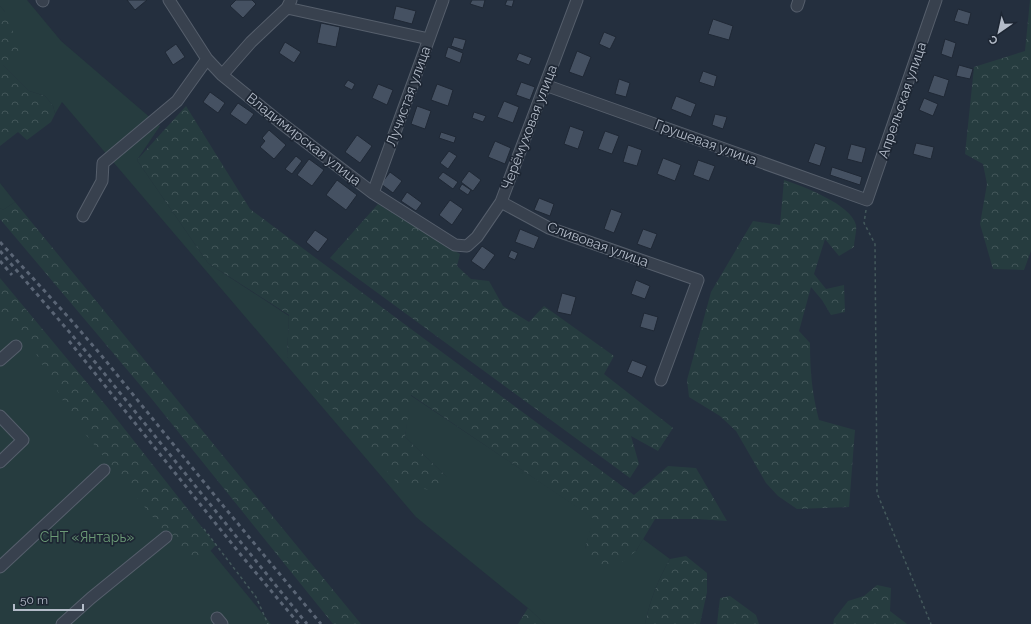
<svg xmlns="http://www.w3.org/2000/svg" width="1031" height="624" font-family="Raleway,sans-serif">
<defs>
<pattern id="forest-crowns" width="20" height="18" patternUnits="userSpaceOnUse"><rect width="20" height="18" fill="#263c3f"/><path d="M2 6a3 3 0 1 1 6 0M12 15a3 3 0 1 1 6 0" fill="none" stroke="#435659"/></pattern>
</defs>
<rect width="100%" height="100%" fill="#242f3e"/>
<path fill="#263c3f" d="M0 0H27L61 41 160 126 137 160 208 263 289 316 287 357 447 477 405 437 410 395 594 518 585 549 636 551 643 539 670 559C658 580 650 600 645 624H545L528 608 416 517 62 102 55 114 53 106 45 96 29 91 3 65 5 12 0 6Z
M0 183 15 202 3 210 0 208Z
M0 295 271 624H0Z"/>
<path fill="url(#forest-crowns)" d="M1030 0H1031V251L1024 270 993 269 980 224 987 184 983 164 965 154 974 67 1025 51Z
M0 6 5 12 20 49 3 65 29 91 45 96 53 106 55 114 51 122 27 140 18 132 0 146Z
M186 106 250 209 634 495 668 466 696 468 727 521 697 519H655L636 551 604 576 585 549 593 518 411 395 405 437 447 477 440 491 400 486 287 357 289 315 208 263 137 160Z
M784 180C802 186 851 204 856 225 857 231 854 241 854 247L839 256 825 239 814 274 826 289 844 285 845 312 831 315 822 300 811 287 799 331 810 343C810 370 812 394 819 420L855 430 849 507 797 509 778 496 766 483 736 431 720 416 689 397 687 380 711 292 753 221 780 225Z
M15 202 361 624H333L151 398 0 219V208L3 210Z
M378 204 460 254 457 266 471 279 489 281 503 306 529 322 544 306 614 356 604 374 673 428 658 451 631 436 639 464 630 478 330 258Z
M0 278 108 408 216 545 194 568 74 420 34 350 0 317Z
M686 556 707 573V592L700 624H645C650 600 658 580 670 559Z
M877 585 891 588 890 611 907 624H833L834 619 848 601 864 596Z
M730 596 756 615 759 624H717L720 598Z
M528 608 545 624H518Z"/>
<path fill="#455162" stroke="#1f2835" d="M127 0H147L135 10Z
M236 0H252L256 4 243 18 230 6Z
M472 0H485L483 8 470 4Z
M507 0H514L512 7 505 5Z
M396 6 416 11 412 24 393 19Z
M958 9 971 13 968 25 954 21Z
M713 19 733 26 729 40 708 34Z
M321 23 340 27 336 47 317 43Z
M604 32 616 37 610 49 599 44Z
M454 37 466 40 463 50 451 46Z
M945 39 956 43 952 58 941 54Z
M285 42 301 52 294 63 279 53Z
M176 44 185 57 173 65 165 52Z
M448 47 463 53 460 63 445 57Z
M577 51 591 57 583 77 569 72Z
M519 53 532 58 529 65 516 60Z
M959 65 973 69 970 79 956 76Z
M703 71 717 76 714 87 699 82Z
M934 75 949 80 944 97 928 92Z
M619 79 630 83 626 97 615 94Z
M348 80 355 84 352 90 344 86Z
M521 82 535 87 530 100 516 95Z
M378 84 393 90 387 105 372 98Z
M437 84 453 90 448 106 431 100Z
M210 92 225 103 218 113 203 102Z
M676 96 696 104 691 117 671 109Z
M924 98 938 104 933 116 919 110Z
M504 101 519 107 513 123 497 117Z
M238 103 254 114 246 125 230 114Z
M417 106 431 111 425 129 411 124Z
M474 112 486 116 483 122 472 118Z
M715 114 727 117 723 129 712 125Z
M570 126 584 131 578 149 564 144Z
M269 130 286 145 274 159 260 147 265 141 262 138Z
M605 131 619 136 612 154 598 149Z
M441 132 456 137 454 143 439 138Z
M357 135 372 146 360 163 345 152Z
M495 141 511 148 505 164 488 157Z
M815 143 826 147 820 166 808 162Z
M916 143 934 147 931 159 913 154Z
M851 144 866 148 862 163 847 159Z
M628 145 642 150 637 166 623 162Z
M449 151 457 156 448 169 440 163Z
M296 156 302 161 292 174 285 169Z
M663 158 681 165 675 181 657 174Z
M309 159 324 170 312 186 297 175Z
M698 160 715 166 709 181 693 175Z
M832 167 862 177 860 185 830 175Z
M469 171 481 180 473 191 461 182Z
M390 172 402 181 393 193 381 184Z
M443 172 458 182 453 189 438 178Z
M337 180 357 195 346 210 326 195Z
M462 184 471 190 468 195 459 189Z
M407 192 422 203 416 211 401 201Z
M539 198 554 204 550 216 534 210Z
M450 200 463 209 452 225 439 215Z
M611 209 622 213 614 233 604 229Z
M520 229 539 237 534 249 515 242Z
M643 229 657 234 651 249 637 244Z
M315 230 328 239 318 252 306 242Z
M482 246 495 255 484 270 471 261Z
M511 250 518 253 515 260 508 257Z
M636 280 650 286 645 299 631 294Z
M562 293 576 297 571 315 557 312Z
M644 313 658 317 654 331 640 327Z
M632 360 647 366 642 378 627 372Z"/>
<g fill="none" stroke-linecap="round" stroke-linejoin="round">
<defs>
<path id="minor" d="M42 0 43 1
M169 0 207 59 222 75 281 123 373 193 455 245 467 246 477 237 501 202 577 0
M797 6 799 0
M287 8 429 39
M222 75 251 42 287 8 291 0
M545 85 867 200 936 0
M373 193 443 0
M501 202 549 228 698 280 661 380
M83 216 102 181 103 163 177 101 207 59
M0 360 16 346
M0 416 23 440 0 462
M0 567 104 470
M217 618 222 624
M62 624 91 598 166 537"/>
</defs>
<use href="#minor" stroke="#565f6c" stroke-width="13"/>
<path stroke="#44595c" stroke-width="1.5" stroke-dasharray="3 3" stroke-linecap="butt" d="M866 210 864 223 875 244 877 493 931 624
M204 529 256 597 268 624"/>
<use href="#minor" stroke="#38414e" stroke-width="11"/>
<path stroke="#5a6575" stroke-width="3" stroke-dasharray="4 4" stroke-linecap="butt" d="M0 242 70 319 101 355 220 502 321 624
M0 251 95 362 307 624
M0 261 12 275
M69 341 241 555 299 624"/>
</g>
<g text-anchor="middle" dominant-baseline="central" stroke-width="3.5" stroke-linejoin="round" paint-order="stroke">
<g font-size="14" fill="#b4bcc9" stroke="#1d2633">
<text transform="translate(408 96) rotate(-70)">Лучистая улица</text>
<text transform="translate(902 100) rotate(-71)">Апрельская улица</text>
<text transform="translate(529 127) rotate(-69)">Черёмуховая улица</text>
<text transform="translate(304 139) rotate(38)">Владимирская улица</text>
<text transform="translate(706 142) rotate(20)">Грушевая улица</text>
<text transform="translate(598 244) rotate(20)">Сливовая улица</text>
</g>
<g font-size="14" fill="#6b9a76" stroke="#1d2633">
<text x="87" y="537">СНТ «Янтарь»</text>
</g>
</g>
<g transform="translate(999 32) rotate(214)" stroke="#1d2633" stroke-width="3" paint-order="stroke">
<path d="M0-3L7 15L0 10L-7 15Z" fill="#b4bcc9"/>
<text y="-6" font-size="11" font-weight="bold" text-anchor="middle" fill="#b4bcc9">С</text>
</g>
<path d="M14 604v6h69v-6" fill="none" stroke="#b4bcc9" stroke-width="2"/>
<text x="20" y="604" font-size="12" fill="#b4bcc9" stroke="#1d2633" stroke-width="3" paint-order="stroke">50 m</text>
</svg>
